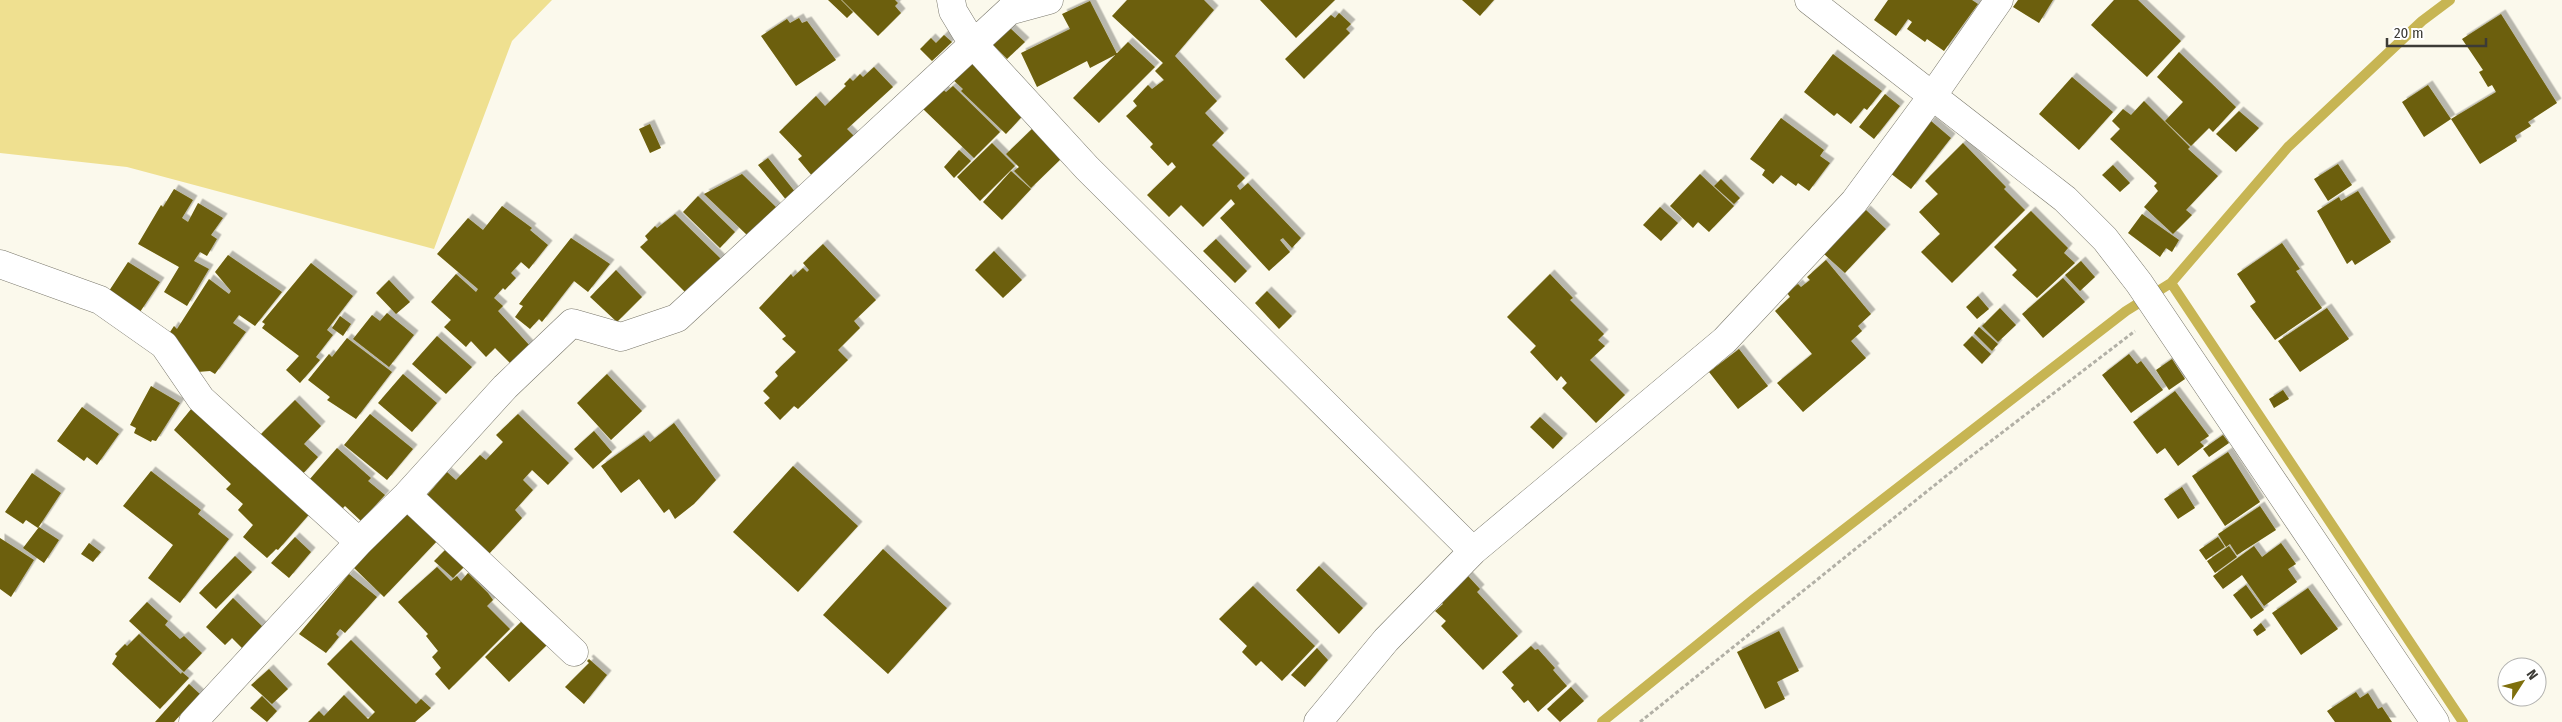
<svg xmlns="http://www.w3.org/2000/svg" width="2562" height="722" font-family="'Fira Sans Condensed',sans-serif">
<defs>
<filter id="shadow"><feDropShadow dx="4.5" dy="-4.5" stdDeviation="0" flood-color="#0004"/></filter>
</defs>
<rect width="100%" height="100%" fill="#fbf9ec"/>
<path fill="#efe090" d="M0 0H552L512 41 434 249 127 167 0 153Z"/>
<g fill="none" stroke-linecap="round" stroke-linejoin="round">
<path stroke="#c7b553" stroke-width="10" d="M2171 283 2463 722
M1602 722 1754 599 2126 311 2171 283 2288 147 2422 21 2450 0"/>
</g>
<path fill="#6c5f09" filter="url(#shadow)" d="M828 0H841L853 12 847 18Z
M842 0H895L898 3 895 6 901 13 878 36Z
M1127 0H1204L1214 10 1175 56 1217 101 1205 113 1224 133 1212 145 1245 178 1237 186 1240 190 1248 183 1301 238 1292 248 1283 238 1280 240 1290 252 1269 271 1220 218 1235 204 1231 199 1203 227 1181 205 1169 217 1147 195 1176 167 1172 162 1168 166 1150 147 1153 144 1126 116 1137 106 1133 101 1148 85 1152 89 1164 80 1155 71 1163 63 1112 16Z
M1260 0H1335L1296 38Z
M1462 0H1494L1480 16Z
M1888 0H1972L1978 4 1944 51 1927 39 1925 42 1907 29 1912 22 1908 19 1896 36 1874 20Z
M2018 0H2053L2039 23 2013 7Z
M2114 0H2138L2181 41 2147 77 2091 25Z
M1090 1 1117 54 1090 68 1087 61 1037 87 1021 53 1070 29 1062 14Z
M1339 13 1351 24 1346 29 1350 33 1304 79 1285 59 1331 15 1335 18Z
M2501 14 2557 103 2528 122 2531 126 2515 136 2517 141 2480 164 2451 119 2496 92 2492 85 2488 87 2479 72 2483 70 2462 39Z
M799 18 802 23 807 21 836 60 796 86 761 36 787 19 790 23Z
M1009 27 1025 42 1007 59 991 43Z
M944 35 952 42 932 61 920 49 931 38 936 43Z
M1128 42 1155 67 1099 123 1073 98Z
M2179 52 2236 107 2213 132 2209 128 2191 146 2165 121 2183 102 2157 77Z
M1833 54 1882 91 1867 110 1864 108 1851 124 1837 113 1834 116 1804 92Z
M970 60 1028 110 1006 134 961 91 963 89 951 78Z
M874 67 893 87 847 129 855 137 813 177 798 159 802 156 779 132 816 96 825 106 846 86 844 84 850 78 853 81 860 74 863 77Z
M2072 77 2113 112 2079 150 2039 114Z
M2428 85 2451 119 2424 137 2402 102Z
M953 86 1000 132 974 158 923 109 942 89 946 92Z
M1885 94 1900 106 1874 139 1859 127Z
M2144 101 2190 147 2188 149 2218 176 2186 210 2192 215 2173 234 2144 207 2158 191 2154 186 2157 183 2110 139 2120 129 2112 121 2123 109 2131 115Z
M2239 111 2259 128 2236 152 2216 134Z
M1781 118 1824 150 1820 156 1830 163 1809 191 1798 183 1796 186 1781 175 1773 184 1762 175 1765 170 1750 159Z
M1931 121 1951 138 1911 189 1890 173Z
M650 124 661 148 650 153 639 129Z
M1034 127 1065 155 1031 188 1014 171 1019 167 1006 154Z
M992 143 1015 166 980 201 957 177Z
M1963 143 2006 187 2004 189 2025 210 1952 283 1921 252 1940 234 1919 212 1938 194 1925 181Z
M959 150 971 161 954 178 944 167Z
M768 158 796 193 787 201 758 165Z
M2338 164 2352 185 2328 201 2314 179Z
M2113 165 2130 183 2120 192 2102 175Z
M1011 171 1031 189 1002 220 983 202Z
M742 174 778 209 747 235 704 194Z
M1700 174 1734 206 1709 232 1698 222 1693 228 1670 206Z
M1721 179 1740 198 1734 204 1714 186Z
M174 189 193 200 182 218 188 222 198 203 223 218 211 235 217 239 207 256 200 252 194 261 209 269 187 306 164 292 179 267 138 244 161 205 163 207Z
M2358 191 2391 242 2355 265 2352 260 2347 264 2317 211 2339 197 2341 201Z
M698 196 735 232 720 248 683 212Z
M502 206 532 228 530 230 548 245 529 269 521 262 511 273 516 278 505 290 503 288 494 298 503 306 498 311 531 347 512 365 495 348 486 357 471 341 466 347 444 327 451 320 431 302 456 274 476 292 478 289 437 254 468 218 483 230Z
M1660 207 1678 223 1661 241 1643 225Z
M1866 210 1886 229 1845 273 1824 254Z
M2031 211 2068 248 2064 253 2075 263 2037 298 2012 275 2017 270 1994 247Z
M675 214 721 259 688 295 640 247 648 240 645 236 655 226 657 228Z
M2142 214 2179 240 2172 252 2166 248 2160 257 2128 233Z
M571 238 610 264 588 292 574 281 542 322 539 319 530 329 515 317 523 306 519 304Z
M1216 239 1247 271 1235 283 1203 251Z
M2282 243 2300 269 2296 271 2322 308 2275 340 2250 306 2256 302 2237 274Z
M823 244 876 300 854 321 860 328 838 350 848 360 798 409 794 406 780 420 764 403 770 398 763 391 778 376 775 372 796 352 782 339 786 336 759 308 791 274 793 277 803 268 807 272 809 270 803 263Z
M994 251 1022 280 1003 298 975 270Z
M228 255 282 292 255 326 239 315 233 323 246 332 215 374 210 371 197 372 168 335 174 326 177 329 209 279 229 294 231 291 215 272Z
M1826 260 1871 314 1858 326 1862 331 1851 341 1866 358 1803 412 1777 383 1812 354 1775 311 1790 297 1787 293 1798 284 1801 287 1810 280 1807 277Z
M2081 261 2095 277 2080 291 2065 275Z
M128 262 160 282 140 312 109 291Z
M311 263 353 296 327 330 333 335 316 357 320 360 300 383 286 370 299 356 262 328 265 324 262 322Z
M616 270 642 297 617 322 590 297Z
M1550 274 1573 298 1570 300 1604 334 1598 340 1605 346 1590 360 1625 395 1596 423 1562 388 1567 383 1561 376 1557 381 1530 352 1536 346 1507 317Z
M2063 278 2085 302 2043 338 2022 314Z
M389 280 410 302 396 314 376 293Z
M1267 291 1292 316 1279 329 1255 303Z
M1978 296 1989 309 1977 319 1966 307Z
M2000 308 2016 325 1998 342 1982 326Z
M2327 308 2349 339 2300 372 2278 341Z
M387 313 414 335 389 367 353 339 372 315 380 321Z
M340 316 351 324 343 336 332 328Z
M1979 327 1998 344 1992 351 1974 333Z
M437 336 472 367 446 394 412 364Z
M1972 336 1991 354 1982 364 1963 345Z
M347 338 392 372 356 419 327 400 330 397 308 380 329 354 332 357Z
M1739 349 1768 386 1738 409 1709 372Z
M2129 354 2137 364 2141 361 2163 390 2131 413 2102 375Z
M2172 359 2185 379 2169 390 2156 370Z
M403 374 437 403 412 432 378 403Z
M607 374 642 411 611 440 577 403Z
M151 386 180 403 156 441 152 440 151 442 134 433 136 428 130 425Z
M2283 390 2289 399 2274 408 2269 399Z
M2175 391 2209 436 2200 442 2204 446 2178 466 2165 448 2157 454 2133 422Z
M295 400 321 426 304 444 318 457 301 476 258 437Z
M196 403 313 510 278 550 276 549 267 558 243 537 253 525 238 510 243 504 226 489 231 484 174 430Z
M82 407 119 434 97 465 87 457 84 461 57 441Z
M370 414 413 449 387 480 344 445Z
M518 414 569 463 548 485 532 470 523 480 533 490 515 510 522 518 489 554 455 521 449 529 421 502 447 472 456 480 480 455 486 460 503 442 496 435Z
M1540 417 1563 438 1553 449 1530 427Z
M674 423 716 480 694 504 675 519 669 509 664 513 639 479 621 493 601 466 644 435 650 442Z
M594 431 612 452 593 469 574 449Z
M2223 435 2229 443 2209 457 2203 449Z
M337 448 371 478 368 481 385 495 361 521 345 506 342 509 309 480Z
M2228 452 2260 502 2225 526 2192 476Z
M793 466 858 526 798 592 733 532Z
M151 471 201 510 198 514 229 539 180 603 148 578 173 545 123 506Z
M32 473 61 493 38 528 26 520 23 524 5 512Z
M2182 487 2195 508 2178 519 2164 499Z
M2260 506 2276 530 2237 555 2230 544 2226 547 2218 534Z
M406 513 438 540 384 597 353 567Z
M39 527 59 540 44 563 23 548Z
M295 537 311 552 289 578 271 563Z
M2218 537 2225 547 2206 560 2199 550Z
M0 538 34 560 11 597 0 589Z
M89 543 101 552 93 562 81 554Z
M2281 543 2296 564 2288 569 2297 582 2264 606 2242 575 2223 589 2213 576 2254 546 2262 557Z
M2229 546 2237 557 2215 573 2207 561Z
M446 549 464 567 453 578 434 561Z
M883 549 947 608 888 674 823 615Z
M235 556 252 572 216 609 199 593Z
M1319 566 1363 608 1339 634 1296 590Z
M437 567 451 581 457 576 461 581 468 573 488 593 493 600 487 606 510 629 449 690 435 674 441 668 432 657 438 651 426 636 428 634 398 602Z
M349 574 377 597 345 633 340 629 336 634 339 637 326 653 299 634Z
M1468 576 1480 589 1477 592 1518 636 1483 670 1441 626 1446 621 1435 611 1443 604 1441 602Z
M2246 585 2264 610 2251 619 2233 595Z
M1253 586 1315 646 1282 681 1261 661 1256 666 1242 652 1247 646 1219 619Z
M2308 588 2338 629 2301 655 2272 613Z
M233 598 265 629 245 651 232 638 225 645 206 627Z
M147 602 168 621 165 625 180 639 184 636 202 653 184 672 129 621Z
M524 619 548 644 509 682 485 657Z
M2261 623 2266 630 2257 636 2253 630Z
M1779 631 1799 671 1777 682 1785 699 1765 709 1737 652Z
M139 634 181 674 182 672 189 678 160 709 112 664 117 656 115 654 125 644 127 646Z
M351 640 416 704 421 699 431 708 415 722H308L319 711 324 716 344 695 368 719 375 712 327 664Z
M1531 646 1535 650 1538 649 1555 668 1553 670 1567 686 1538 712 1528 700 1524 703 1511 688 1514 685 1502 672Z
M1317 648 1328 660 1305 687 1291 675Z
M589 659 607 675 584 704 565 687 589 663 587 661Z
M269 669 288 689 272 704 251 685Z
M189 684 201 695 184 715 182 713 174 722H155Z
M1571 687 1584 701 1560 722 1547 709Z
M2356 692 2360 698 2368 693 2378 709 2382 707 2392 722H2335L2327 711Z
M262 696 277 711 267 722 250 708Z"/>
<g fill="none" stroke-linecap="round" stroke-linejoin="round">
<defs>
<path id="street" d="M951 0 953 11 973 44 1087 168 1473 551
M1809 0 2065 199 2105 239 2139 283 2435 722
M0 264 100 300 164 345 201 399 359 542
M407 495 574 652
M193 722 359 542 407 495 505 387 572 323 621 337 677 318 1009 11 1049 0
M1318 722 1386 640 1473 551 1725 340 1854 202 1933 95 1999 0"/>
</defs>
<use href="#street" stroke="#79776b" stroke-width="29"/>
<path stroke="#b2b0a6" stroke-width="3" stroke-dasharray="4 2.5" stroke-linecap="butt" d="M1640 722 1961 464 2135 331"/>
<use href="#street" stroke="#fff" stroke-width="28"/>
</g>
<g transform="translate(2522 682) rotate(54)"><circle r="24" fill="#ffffff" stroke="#b1b1af"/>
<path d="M0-4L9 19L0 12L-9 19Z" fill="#7f6f0d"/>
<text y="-8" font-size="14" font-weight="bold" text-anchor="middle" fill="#3c3b36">N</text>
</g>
<path d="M2387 38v8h99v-8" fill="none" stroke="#3c3b36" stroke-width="2.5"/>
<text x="2394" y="38" font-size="15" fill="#3c3b36" stroke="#ffffff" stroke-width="4" paint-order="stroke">20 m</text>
</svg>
